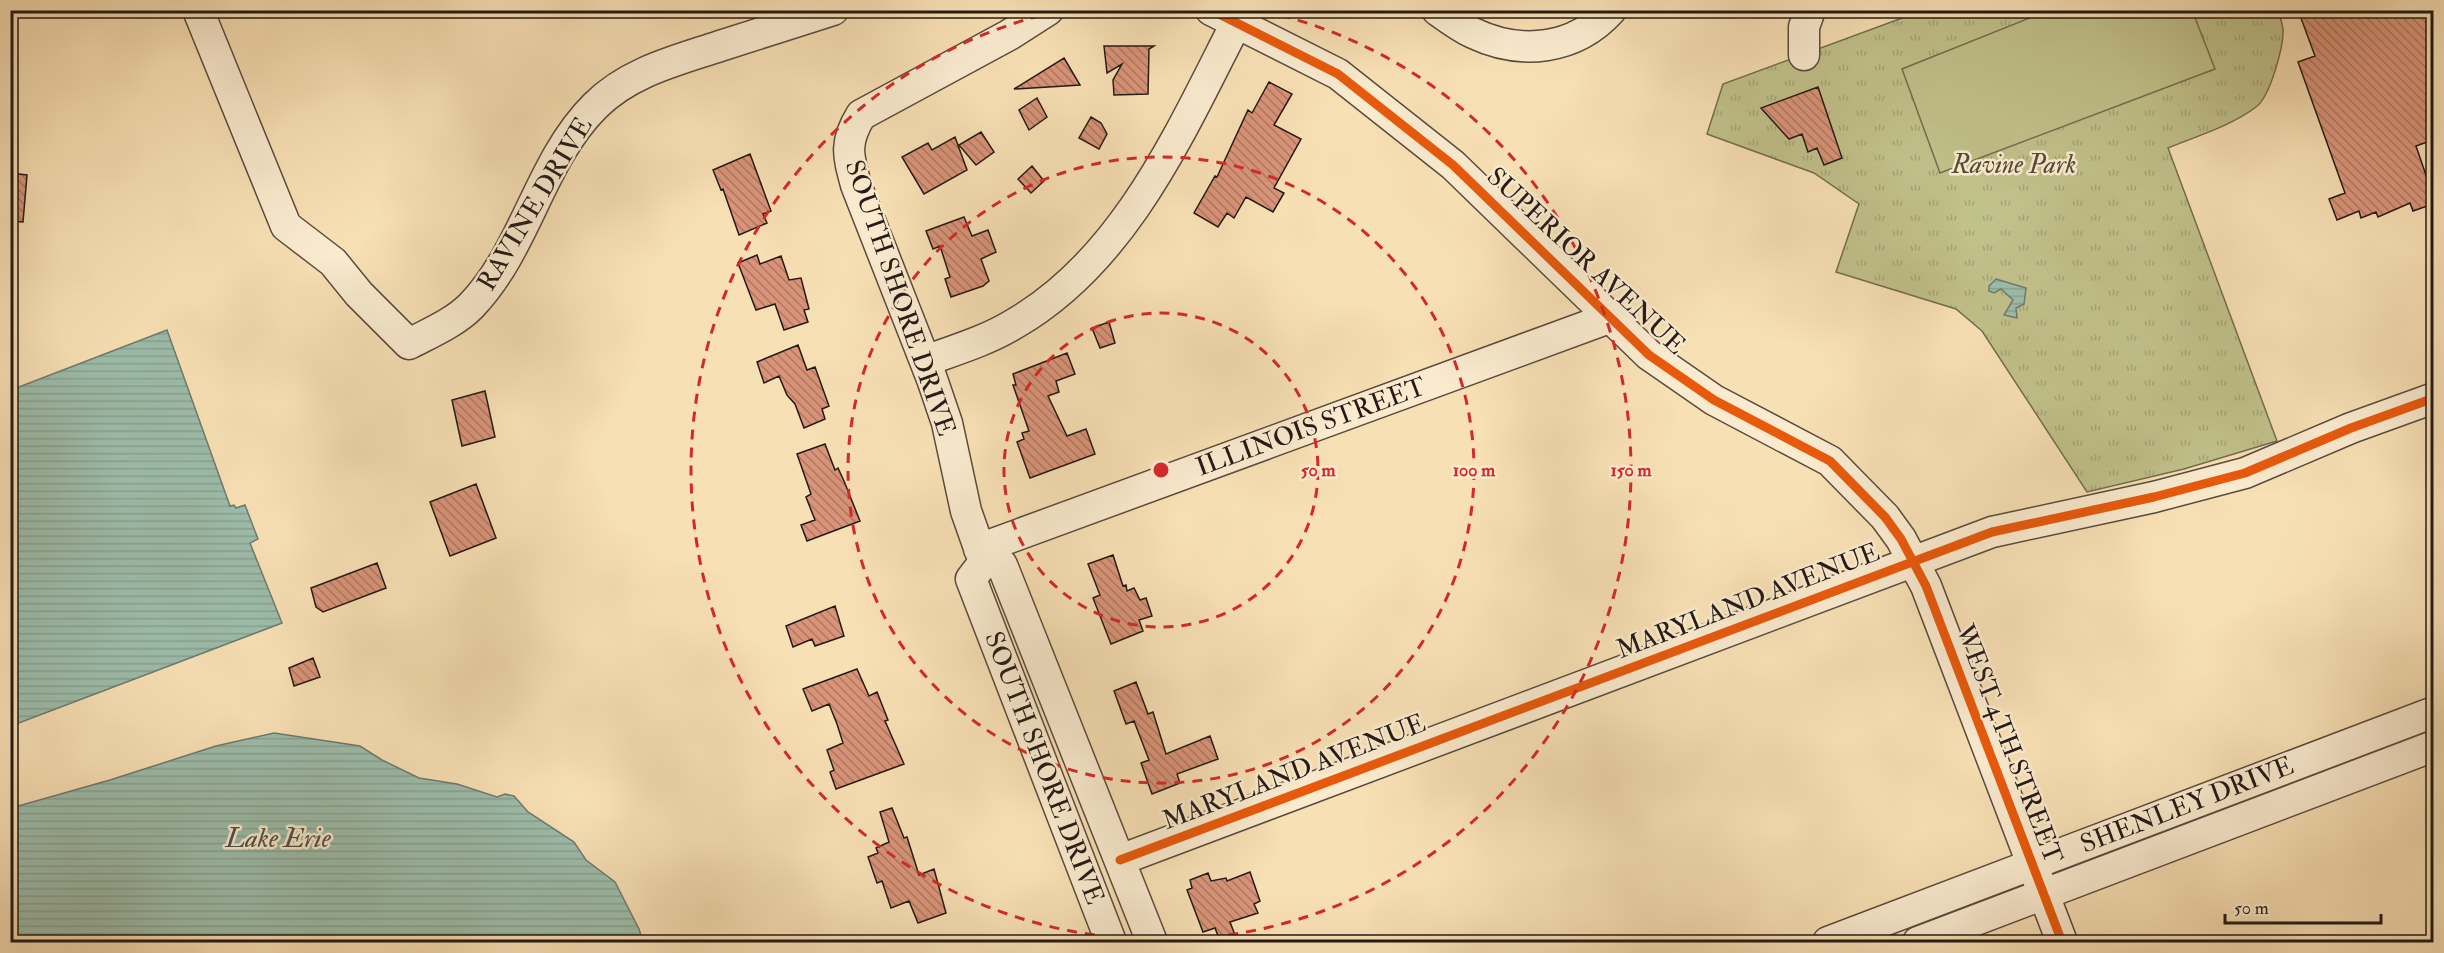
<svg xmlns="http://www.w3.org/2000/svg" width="2444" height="953" font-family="'IM FELL Double Pica',serif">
<defs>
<pattern id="grass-tufts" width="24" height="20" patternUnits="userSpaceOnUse" patternTransform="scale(1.5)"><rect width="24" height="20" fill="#c1c18b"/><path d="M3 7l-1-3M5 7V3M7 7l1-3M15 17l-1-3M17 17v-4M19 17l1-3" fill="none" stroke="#a6a577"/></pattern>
<pattern id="water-rules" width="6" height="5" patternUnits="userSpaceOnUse" patternTransform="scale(1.5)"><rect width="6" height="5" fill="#9dbdab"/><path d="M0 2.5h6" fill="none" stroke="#87a292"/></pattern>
<pattern id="building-back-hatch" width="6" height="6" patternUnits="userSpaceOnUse" patternTransform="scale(1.5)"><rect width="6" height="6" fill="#d99479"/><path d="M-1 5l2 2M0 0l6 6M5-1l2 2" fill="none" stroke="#b07862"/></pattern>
</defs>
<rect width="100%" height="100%" fill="#f8e0b5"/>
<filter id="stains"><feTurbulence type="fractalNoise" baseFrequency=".00333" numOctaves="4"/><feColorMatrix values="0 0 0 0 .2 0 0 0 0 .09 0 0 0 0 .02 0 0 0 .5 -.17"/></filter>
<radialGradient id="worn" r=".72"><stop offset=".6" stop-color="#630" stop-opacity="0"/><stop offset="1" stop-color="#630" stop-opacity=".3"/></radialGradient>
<path fill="url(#grass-tufts)" stroke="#736d50" stroke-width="1.5" d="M1921 11H2279C2280 16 2282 23 2283 29 2284 46 2270 97 2256 107 2231 126 2197 136 2168 148L2277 441 2184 469 2087 492 1982 331 1956 309 1836 272 1859 204 1814 173 1707 134 1723 84Z"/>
<path fill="#c1c18b" stroke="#736d50" stroke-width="1.5" d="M2192 10 2215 69 1940 173 1902 69 2047 11Z"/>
<path fill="url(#water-rules)" stroke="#6d7b6f" stroke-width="1.5" d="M1996 279 2026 288 2024 304 2016 308 2017 318 2004 315 2013 300 2001 289 1994 293 1989 291V286Z
M167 330 230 506 234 505 236 508 245 505 258 539 250 543 282 623 11 726V390Z
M274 733 360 746 382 760 419 778 457 784 497 797 505 794 514 796 528 812 574 842 586 860 615 882 639 929 643 942H11V808L110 780 216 746Z"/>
<path fill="url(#building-back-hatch)" stroke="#251915" stroke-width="1.5" d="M2298 10H2433V140L2416 146 2428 181 2433 178V204L2413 211 2410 203 2378 217 2376 212 2361 218 2359 211 2337 220 2329 199 2345 193 2298 62 2315 56Z
M1104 46H1154L1149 49 1148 94 1114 95 1113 80 1122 64 1107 73Z
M1064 58 1080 85 1014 89Z
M1269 82 1292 94 1274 125 1301 139 1274 188 1284 193 1273 212 1246 197 1234 218 1227 213 1218 227 1194 213 1215 176 1217 177 1248 110 1252 113Z
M1818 87 1842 158 1824 165 1817 148 1808 152 1802 134 1789 139 1761 108Z
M1037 98 1047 117 1029 130 1019 110Z
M1091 117 1101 123 1107 134 1099 149 1079 138Z
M981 132 994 152 976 165 959 145Z
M955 137 967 170 924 194 902 157 928 143 932 150Z
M750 154 771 211 763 214 767 223 739 235 723 189 721 190 713 170Z
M1032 166 1044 181 1031 193 1018 179Z
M10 173 27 175 23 222 10 221Z
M964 217 972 236 988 230 996 252 981 259 989 281 983 286 951 297 945 279 950 277 940 246 933 249 926 231Z
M757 255 760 264 781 256 789 280 801 278 809 309 804 310 808 322 784 330 775 304 756 310 738 263Z
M1109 322 1115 343 1100 348 1092 328Z
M798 345 807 370 815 367 829 406 822 409 825 419 804 428 795 404 787 395 779 376 764 383 757 362Z
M1067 353 1075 374 1056 381 1059 392 1048 396 1067 436 1086 429 1095 454 1030 478 1017 442 1024 439 1022 433 1029 431 1013 385H1016L1013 374Z
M485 391 495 437 462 446 452 400Z
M825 444 835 470 838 468 844 481 860 521 807 541 801 525 815 520 806 497 811 494 797 454Z
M476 484 496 538 450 556 430 502Z
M1113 555 1123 586 1126 585 1127 591 1134 588 1140 600 1146 598 1152 616 1139 620 1143 631 1111 644 1093 598 1100 595 1088 564Z
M377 563 386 588 323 612 316 607 311 588Z
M835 606 844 636 815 646 812 639 793 647 786 626Z
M313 658 320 677 294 686 289 668Z
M857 669 869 696 877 692 888 720 885 721 904 764 836 789 830 772 834 770 827 750 843 743 837 724 829 704 812 711 803 689Z
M1136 682 1148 714 1153 712 1166 754 1210 736 1218 759 1177 774 1180 783 1152 794 1141 763 1149 760 1134 721 1126 724 1114 691Z
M892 808 904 838 907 837 919 875 934 869 946 913 918 923 909 901 891 908 882 881 877 883 868 857 878 853 876 848 889 842 880 812Z
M1250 872 1260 901 1254 904 1258 913 1230 922 1235 935 1220 941 1215 928 1203 932 1187 890 1192 888 1190 880 1208 873 1211 881 1226 878 1227 881Z"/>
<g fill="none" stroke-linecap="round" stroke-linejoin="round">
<defs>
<path id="minor" d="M198 10 286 226 333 262 359 294 409 344C430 333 454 323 471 306 526 249 539 162 595 106 629 72 675 61 720 46 758 34 795 22 833 10
M1211 10 1338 74 1453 165 1649 355 1714 400 1830 461 1885 517 1901 539 1926 586 2062 942
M1437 10C1448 18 1460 27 1473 33 1521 56 1575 50 1611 10
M1804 55V27L1810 10
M925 361C955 350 986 341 1014 324 1129 258 1184 123 1243 10
M979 549 1609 318
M984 562 966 511 947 423 932 379 856 185C848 155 844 143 861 115L1009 35 1048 10
M1120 860 1992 532 2154 497 2245 473 2351 428 2434 398
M1111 942 971 579 984 562 1002 565 1152 942
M1828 942 2434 712
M1918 942 2434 746"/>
</defs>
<use href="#minor" stroke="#5a4b3d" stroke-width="33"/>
<use href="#minor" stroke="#faebcf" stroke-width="30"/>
<defs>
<path id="cycleway" d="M1211 10 1338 74 1453 165 1649 355 1714 400 1830 461 1885 517 1901 539 1926 586 2062 942
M1120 860 1992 532 2154 497 2245 473 2351 428 2434 398"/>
</defs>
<use href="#cycleway" stroke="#faebcf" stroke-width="13"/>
<use href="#cycleway" stroke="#e8590c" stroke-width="9"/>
</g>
<g fill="none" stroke="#d62828" stroke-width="3" stroke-dasharray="10 8">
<circle cx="1161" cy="470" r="157"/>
<circle cx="1161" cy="470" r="313"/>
<path d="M1263 11A470 470 0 1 1 1059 11"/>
</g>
<g text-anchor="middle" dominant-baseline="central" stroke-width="5" stroke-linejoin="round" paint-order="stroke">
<g font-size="26" font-style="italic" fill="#544b38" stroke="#faebcf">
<text x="2014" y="165">Ravine Park</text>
</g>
<g font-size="26" fill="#251915" stroke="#faebcf">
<text transform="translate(535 204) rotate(-59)">RAVINE DRIVE</text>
<text transform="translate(1586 261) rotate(43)">SUPERIOR AVENUE</text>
<text transform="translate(900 298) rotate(71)">SOUTH SHORE DRIVE</text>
<text transform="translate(1311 427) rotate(-20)">ILLINOIS STREET</text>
<text transform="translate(1748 601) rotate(-21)">MARYLAND AVENUE</text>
<text transform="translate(2009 744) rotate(69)">WEST 4TH STREET</text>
<text transform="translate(1044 768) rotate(69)">SOUTH SHORE DRIVE</text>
<text transform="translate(1294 772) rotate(-21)">MARYLAND AVENUE</text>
<text transform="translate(2187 805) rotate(-21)">SHENLEY DRIVE</text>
</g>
<g font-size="27" font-style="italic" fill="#4f524a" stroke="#faebcf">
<text x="278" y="838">Lake Erie</text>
</g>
</g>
<circle cx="1161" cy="470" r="9" fill="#d62828" stroke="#faebcf" stroke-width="3"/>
<g font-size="18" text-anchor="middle" font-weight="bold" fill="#d62828" stroke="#faebcf" stroke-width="5" stroke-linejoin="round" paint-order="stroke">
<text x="1318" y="476">50 m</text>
<text x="1474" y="476">100 m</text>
<text x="1631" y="476">150 m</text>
</g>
<rect width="2444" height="953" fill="none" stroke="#f8e0b5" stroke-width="36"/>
<rect x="12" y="12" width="2420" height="929" fill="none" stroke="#251915" stroke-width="3"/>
<rect x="18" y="18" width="2408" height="917" fill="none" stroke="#251915" stroke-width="1.5"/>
<path d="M2225 914v9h156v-9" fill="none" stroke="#251915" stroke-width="3"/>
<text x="2234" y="914" font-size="18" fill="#251915" stroke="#faebcf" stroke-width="4.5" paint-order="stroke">50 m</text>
<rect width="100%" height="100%" filter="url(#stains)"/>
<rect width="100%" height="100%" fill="url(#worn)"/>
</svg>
